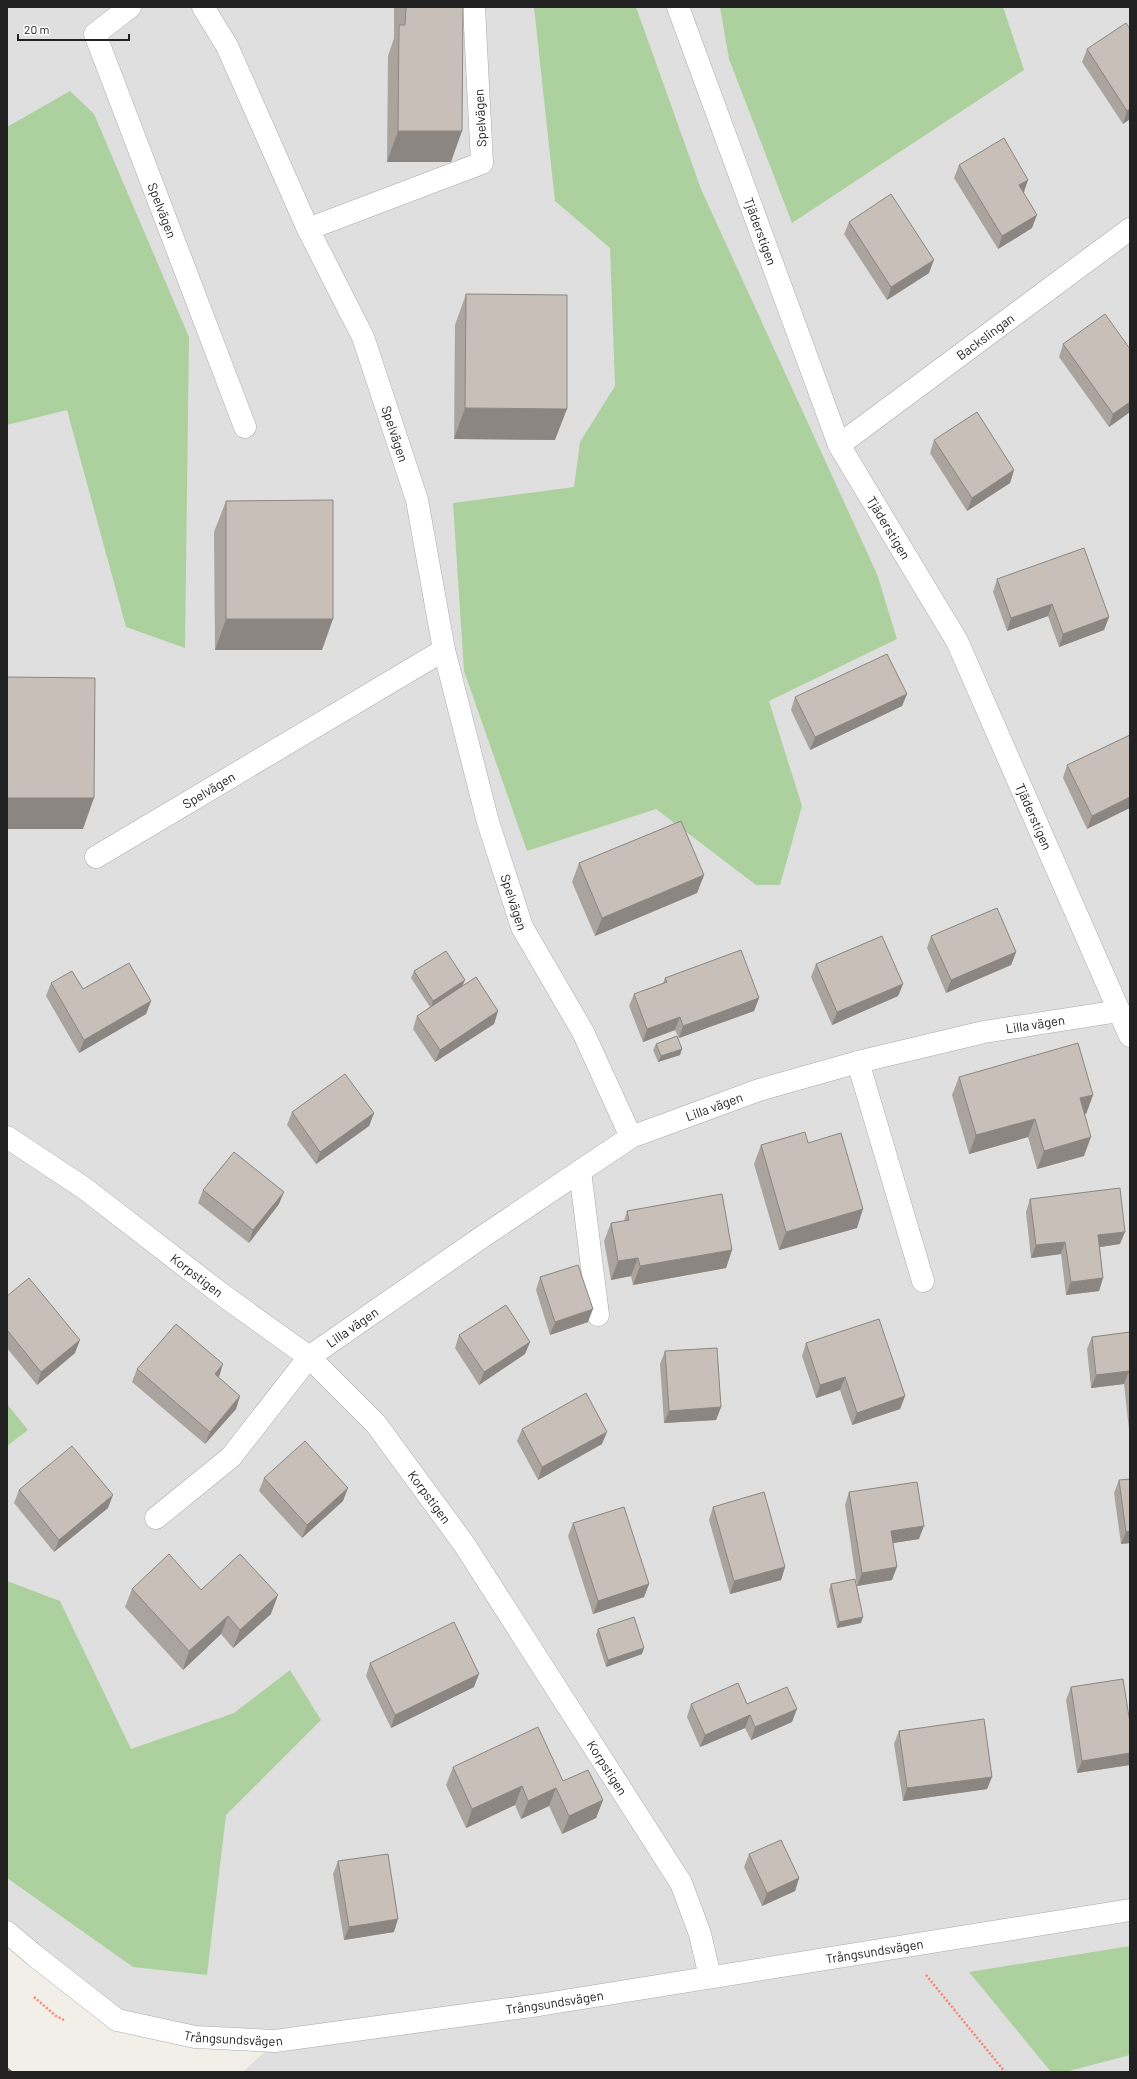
<svg xmlns="http://www.w3.org/2000/svg" width="1137" height="2079" font-family="Barlow,sans-serif">
<rect width="100%" height="100%" fill="#f2efe9"/>
<path fill="#e0dfdf" d="M7 7H1130V2072H243L275 2042 117 2020 7 1932Z"/>
<path fill="#add19e" d="M534 7H636L701 189 877 574 897 639 769 701 802 806 780 885H756L656 809 527 851 464 671 453 503 574 487 580 442 615 386 610 248 555 201Z
M720 7H1003L1024 70 792 223 729 59Z
M70 91 94 114 189 337 185 648 126 627 67 410 7 425V127Z
M7 1404 28 1430 7 1446Z
M7 1581 60 1601 131 1749 234 1713 290 1670 321 1720 226 1815 207 1975 133 1967 7 1878Z
M1130 1946V2055L1065 2072H1051L969 1972Z"/>
<g fill="none" stroke-linecap="round" stroke-linejoin="round">
<defs>
<g id="minor">
<path id="s1" d="M130 7 95 34 245 427"/>
<path id="s2" d="M203 7 227 46 308 229 363 337 417 500 444 650 488 822 522 927 583 1032 631 1137"/>
<path id="s3" d="M678 7 839 445 957 641 1130 1036"/>
<path d="M308 229 482 163 474 7"/>
<path id="s4" d="M839 445 1130 229"/>
<path id="s5" d="M96 857 444 650"/>
<path d="M858 1062 923 1281"/>
<path id="s6" d="M7 1137 84 1188 220 1293 309 1357 376 1424 464 1544 681 1883 700 1934 710 1977"/>
<path d="M580 1171 598 1315"/>
<path id="s7" d="M156 1518 231 1457 309 1357 485 1235 631 1137 759 1090 858 1062 984 1032 1119 1011"/>
<path id="s8" d="M7 1932 34 1955 117 2020 195 2037 275 2041 539 2005 1130 1910"/>
</g>
</defs>
<use href="#minor" stroke="#a9a9a9" stroke-width="23"/>
<path stroke="#fa8072" stroke-width="2.5" stroke-dasharray="2 2" stroke-linecap="butt" d="M926 1975 1005 2072
M34 1997 56 2016 64 2020"/>
<use href="#minor" stroke="#fff" stroke-width="22"/>
<path stroke="#707070" stroke-width="3" stroke-dasharray="8 8" stroke-linecap="butt" d="M7 2069 11 2072"/>
</g>
<path fill="#aba49e" d="M394 7H463L451 162H387L388 56 394 38Z
M1130 29V119L1123 124 1082 62 1087 49Z
M959 165 1024 192 1032 228 998 249 954 178Z
M849 222 929 273 887 300 844 234Z
M466 294 555 440 454 439 455 325Z
M1063 344 1130 349V412L1109 427 1059 357Z
M934 440 1014 470 1010 483 967 511 930 453Z
M226 501 322 650H215L214 532Z
M997 579 1109 617 1104 630 1059 647 1048 616 1007 631 993 592Z
M907 694 902 706 810 750 791 710 795 697Z
M1130 735 1087 829 1063 778 1067 765Z
M579 863 704 875 697 893 595 936 572 882Z
M931 936 1016 952 1011 965 946 993 927 948Z
M816 964 903 984 898 996 832 1025 811 977Z
M414 971 463 986 498 1011 494 1024 435 1062 413 1029 417 1016 430 1007 411 978Z
M665 978 759 998 754 1011 679 1038 675 1030 643 1042 629 1006 634 994 663 983Z
M51 983 83 989 151 1001 146 1014 79 1053 46 996Z
M656 1044 680 1055 658 1062 653 1050Z
M959 1077 1093 1095 1086 1114H1084V1156L1037 1169 1028 1137 969 1154 952 1095Z
M292 1112 374 1113 369 1126 316 1164 287 1125Z
M808 1143 857 1228 779 1250 754 1164 761 1145Z
M203 1190 279 1204 249 1243 198 1203Z
M1030 1199 1120 1244 1100 1247 1103 1278 1099 1291 1066 1295 1061 1254 1031 1258 1026 1212Z
M627 1211 732 1250 726 1268 633 1285 631 1276 611 1280 604 1241 611 1223 624 1221Z
M540 1277 588 1322 550 1335 536 1290Z
M7 1296 75 1353 37 1385 7 1348Z
M1130 1332V1430H1129L1124 1384 1091 1388 1087 1349 1092 1337Z
M459 1335 530 1342 525 1354 479 1385 455 1348Z
M806 1343 905 1396 900 1409 852 1425 840 1390 816 1398 802 1356Z
M665 1351 721 1407 716 1420 664 1423 660 1364Z
M137 1369 218 1377 240 1396 236 1409 205 1444 132 1382Z
M522 1429 602 1444 538 1480 517 1441Z
M264 1478 343 1501 302 1538 259 1491Z
M1119 1480 1130 1543 1121 1544 1114 1493Z
M19 1490 108 1508 54 1552 14 1503Z
M849 1492 919 1539 893 1543 892 1580 857 1586 845 1505Z
M713 1507 785 1567 781 1580 730 1594 709 1520Z
M573 1523 649 1584 644 1597 593 1614 568 1536Z
M831 1584 861 1623 837 1628 829 1590Z
M132 1589 201 1590 271 1614 233 1648 221 1634 183 1670 125 1607Z
M598 1629 642 1654 606 1667 596 1635Z
M370 1663 474 1687 391 1728 366 1676Z
M1071 1687 1130 1765 1077 1773 1066 1700Z
M691 1704H747L792 1722 751 1740 745 1728 700 1747 687 1717Z
M899 1731 992 1777 987 1789 903 1801 894 1744Z
M453 1767 563 1781 603 1800 596 1818 562 1834 549 1806 521 1819 515 1805 466 1828 446 1785Z
M749 1854 799 1878 795 1891 762 1906 744 1867Z
M338 1861 394 1932 344 1940 333 1874Z"/>
<path fill="#8b8681" d="M1130 109V119L1123 124 1127 111Z
M398 131H462L451 162H387Z
M1028 180 1024 192 1014 198 1019 185Z
M1037 215 1032 228 998 249 1002 236Z
M934 260 929 273 887 300 891 287Z
M1130 402V412L1109 427 1113 414Z
M465 408 567 409 555 440 454 439Z
M1014 470 1010 483 967 511 972 498Z
M1052 604 1048 616 1007 631 1011 618Z
M1109 617 1104 630 1059 647 1063 634Z
M226 619H333L322 650H215Z
M907 694 902 706 810 750 815 737Z
M1130 797V808L1087 829 1092 816Z
M7 798H94L83 829H7Z
M704 875 697 893 595 936 602 918Z
M1016 952 1011 965 946 993 951 980Z
M465 980 462 987 431 1008 433 1001Z
M903 984 898 996 832 1025 837 1012Z
M759 998 754 1011 679 1038 683 1026Z
M151 1001 146 1014 79 1053 84 1040Z
M498 1011 494 1024 435 1062 440 1050Z
M680 1017 675 1030 643 1042 647 1029Z
M682 1049 680 1055 658 1062 661 1056Z
M1093 1095 1086 1114 1073 1117 1080 1098Z
M374 1113 369 1126 316 1164 320 1152Z
M1035 1119 1028 1137 969 1154 976 1135Z
M1091 1137 1084 1156 1037 1169 1044 1151Z
M284 1192 279 1204 249 1243 253 1230Z
M863 1209 857 1228 779 1250 786 1232Z
M1125 1232 1120 1244 1093 1248 1098 1235Z
M1065 1242 1061 1254 1031 1258 1036 1245Z
M732 1250 726 1268 633 1285 640 1266Z
M638 1258 631 1276 611 1280 618 1261Z
M1103 1278 1099 1291 1066 1295 1071 1282Z
M593 1309 588 1322 550 1335 555 1322Z
M80 1340 75 1353 37 1385 41 1372Z
M530 1342 525 1354 479 1385 484 1372Z
M223 1364 219 1377 210 1387 215 1374Z
M1129 1371 1124 1384 1091 1388 1096 1375Z
M845 1377 840 1390 816 1398 820 1385Z
M240 1396 236 1409 205 1444 210 1432Z
M905 1396 900 1409 852 1425 857 1413Z
M721 1407 716 1420 664 1423 669 1411Z
M607 1432 602 1444 538 1480 542 1467Z
M348 1488 343 1501 302 1538 307 1525Z
M113 1495 108 1508 54 1552 59 1540Z
M924 1526 919 1539 887 1544 891 1531Z
M1130 1531V1543L1121 1544 1126 1532Z
M785 1567 781 1580 730 1594 734 1581Z
M897 1567 892 1580 857 1586 862 1573Z
M649 1584 644 1597 593 1614 598 1601Z
M278 1595 271 1614 233 1648 240 1630Z
M228 1616 221 1634 183 1670 189 1651Z
M863 1617 861 1623 837 1628 839 1622Z
M644 1648 642 1654 606 1667 608 1660Z
M479 1674 474 1687 391 1728 395 1715Z
M797 1709 792 1722 751 1740 755 1727Z
M750 1715 745 1728 700 1747 705 1735Z
M1130 1753V1765L1077 1773 1082 1761Z
M992 1777 987 1789 903 1801 907 1788Z
M522 1786 515 1805 466 1828 472 1809Z
M556 1788 549 1806 521 1819 528 1801Z
M603 1800 596 1818 562 1834 569 1816Z
M799 1878 795 1891 762 1906 767 1893Z
M398 1919 394 1932 344 1940 349 1927Z"/>
<path fill="#c7bfb8" stroke="#8b8681" d="M406 7H463L462 131H398L399 25H405Z
M1126 23 1130 29V109L1127 111 1087 49Z
M1004 138 1028 180 1019 185 1037 215 1002 236 959 165Z
M891 194 934 260 891 287 849 222Z
M466 294 567 295V409L465 408Z
M1105 314 1130 349V402L1113 414 1063 344Z
M977 412 1014 470 972 498 934 440Z
M333 500V619H226V501Z
M1084 548 1109 617 1063 634 1052 604 1011 618 997 579Z
M887 654 907 694 815 737 795 697Z
M7 677 95 678 94 798H7Z
M1130 735V797L1092 816 1067 765Z
M681 821 704 875 602 918 579 863Z
M997 908 1016 952 951 980 931 936Z
M882 936 903 984 837 1012 816 964Z
M741 950 759 998 683 1026 680 1017 647 1029 634 994 667 982 665 978Z
M446 951 465 980 433 1001 414 971Z
M129 963 151 1001 84 1040 51 983 72 971 83 989Z
M476 977 498 1011 440 1050 417 1016Z
M677 1036 682 1049 661 1056 656 1044Z
M1078 1043 1093 1095 1080 1098 1091 1137 1044 1151 1035 1119 976 1135 959 1077Z
M345 1074 374 1113 320 1152 292 1112Z
M805 1132 808 1143 841 1133 863 1209 786 1232 761 1145Z
M234 1152 284 1192 253 1230 203 1190Z
M1120 1188 1125 1232 1098 1235 1103 1278 1071 1282 1065 1242 1036 1245 1030 1199Z
M722 1194 732 1250 640 1266 638 1258 618 1261 611 1223 629 1220 627 1211Z
M578 1265 593 1309 555 1322 540 1277Z
M29 1278 80 1340 41 1372 7 1330V1296Z
M506 1305 530 1342 484 1372 459 1335Z
M879 1319 905 1396 857 1413 845 1377 820 1385 806 1343Z
M176 1324 223 1364 215 1374 240 1396 210 1432 137 1369Z
M1130 1332V1383L1129 1371 1096 1375 1092 1337Z
M717 1348 721 1407 669 1411 665 1351Z
M586 1393 607 1432 542 1467 522 1429Z
M305 1441 348 1488 307 1525 264 1478Z
M72 1446 113 1495 59 1540 19 1490Z
M1130 1479V1531L1126 1532 1119 1480Z
M917 1482 924 1526 891 1531 897 1567 862 1573 849 1492Z
M764 1492 785 1567 734 1581 713 1507Z
M624 1507 649 1584 598 1601 573 1523Z
M169 1554 201 1590 240 1554 278 1595 240 1630 228 1616 189 1651 132 1589Z
M855 1579 863 1617 839 1622 831 1584Z
M634 1617 644 1648 608 1660 598 1629Z
M454 1622 479 1674 395 1715 370 1663Z
M1123 1679 1130 1723V1753L1082 1761 1071 1687Z
M738 1683 747 1704 787 1687 797 1709 755 1727 750 1715 705 1735 691 1704Z
M984 1719 992 1777 907 1788 899 1731Z
M538 1727 563 1781 588 1770 603 1800 569 1816 556 1788 528 1801 522 1786 472 1809 453 1767Z
M781 1840 799 1878 767 1893 749 1854Z
M388 1854 398 1919 349 1927 338 1861Z"/>
<g text-anchor="middle" dominant-baseline="central" stroke-width="4" stroke-linejoin="round" paint-order="stroke">
<g font-size="13" fill="#222" stroke="#fff">
<text transform="translate(480 118) rotate(-93)">Spelvägen</text>
<text stroke="none"><textPath href="#s1" startOffset="233">Spelvägen</textPath></text>
<text stroke="none"><textPath href="#s3" startOffset="239">Tjäderstigen</textPath></text>
<text stroke="none"><textPath href="#s4" startOffset="182">Backslingan</textPath></text>
<text stroke="none"><textPath href="#s2" startOffset="469">Spelvägen</textPath></text>
<text stroke="none"><textPath href="#s3" startOffset="563">Tjäderstigen</textPath></text>
<text stroke="none"><textPath href="#s5" startOffset="131">Spelvägen</textPath></text>
<text stroke="none"><textPath href="#s3" startOffset="887">Tjäderstigen</textPath></text>
<text stroke="none"><textPath href="#s2" startOffset="953">Spelvägen</textPath></text>
<text stroke="none"><textPath href="#s7" startOffset="1034">Lilla vägen</textPath></text>
<text stroke="none"><textPath href="#s7" startOffset="702">Lilla vägen</textPath></text>
<text stroke="none"><textPath href="#s6" startOffset="235">Korpstigen</textPath></text>
<text stroke="none"><textPath href="#s7" startOffset="276">Lilla vägen</textPath></text>
<text stroke="none"><textPath href="#s6" startOffset="559">Korpstigen</textPath></text>
<text stroke="none"><textPath href="#s6" startOffset="883">Korpstigen</textPath></text>
<text stroke="none"><textPath href="#s8" startOffset="907">Trångsundsvägen</textPath></text>
<text stroke="none"><textPath href="#s8" startOffset="583">Trångsundsvägen</textPath></text>
<text stroke="none"><textPath href="#s8" startOffset="259">Trångsundsvägen</textPath></text>
</g>
</g>
<rect width="1137" height="2079" fill="none" stroke="#222222" stroke-width="16"/>
<path d="M18 34v6h111v-6" fill="none" stroke="#222222" stroke-width="2"/>
<text x="24" y="34" font-size="12" fill="#222222" stroke="#ffffff" stroke-width="3" paint-order="stroke">20 m</text>
</svg>
